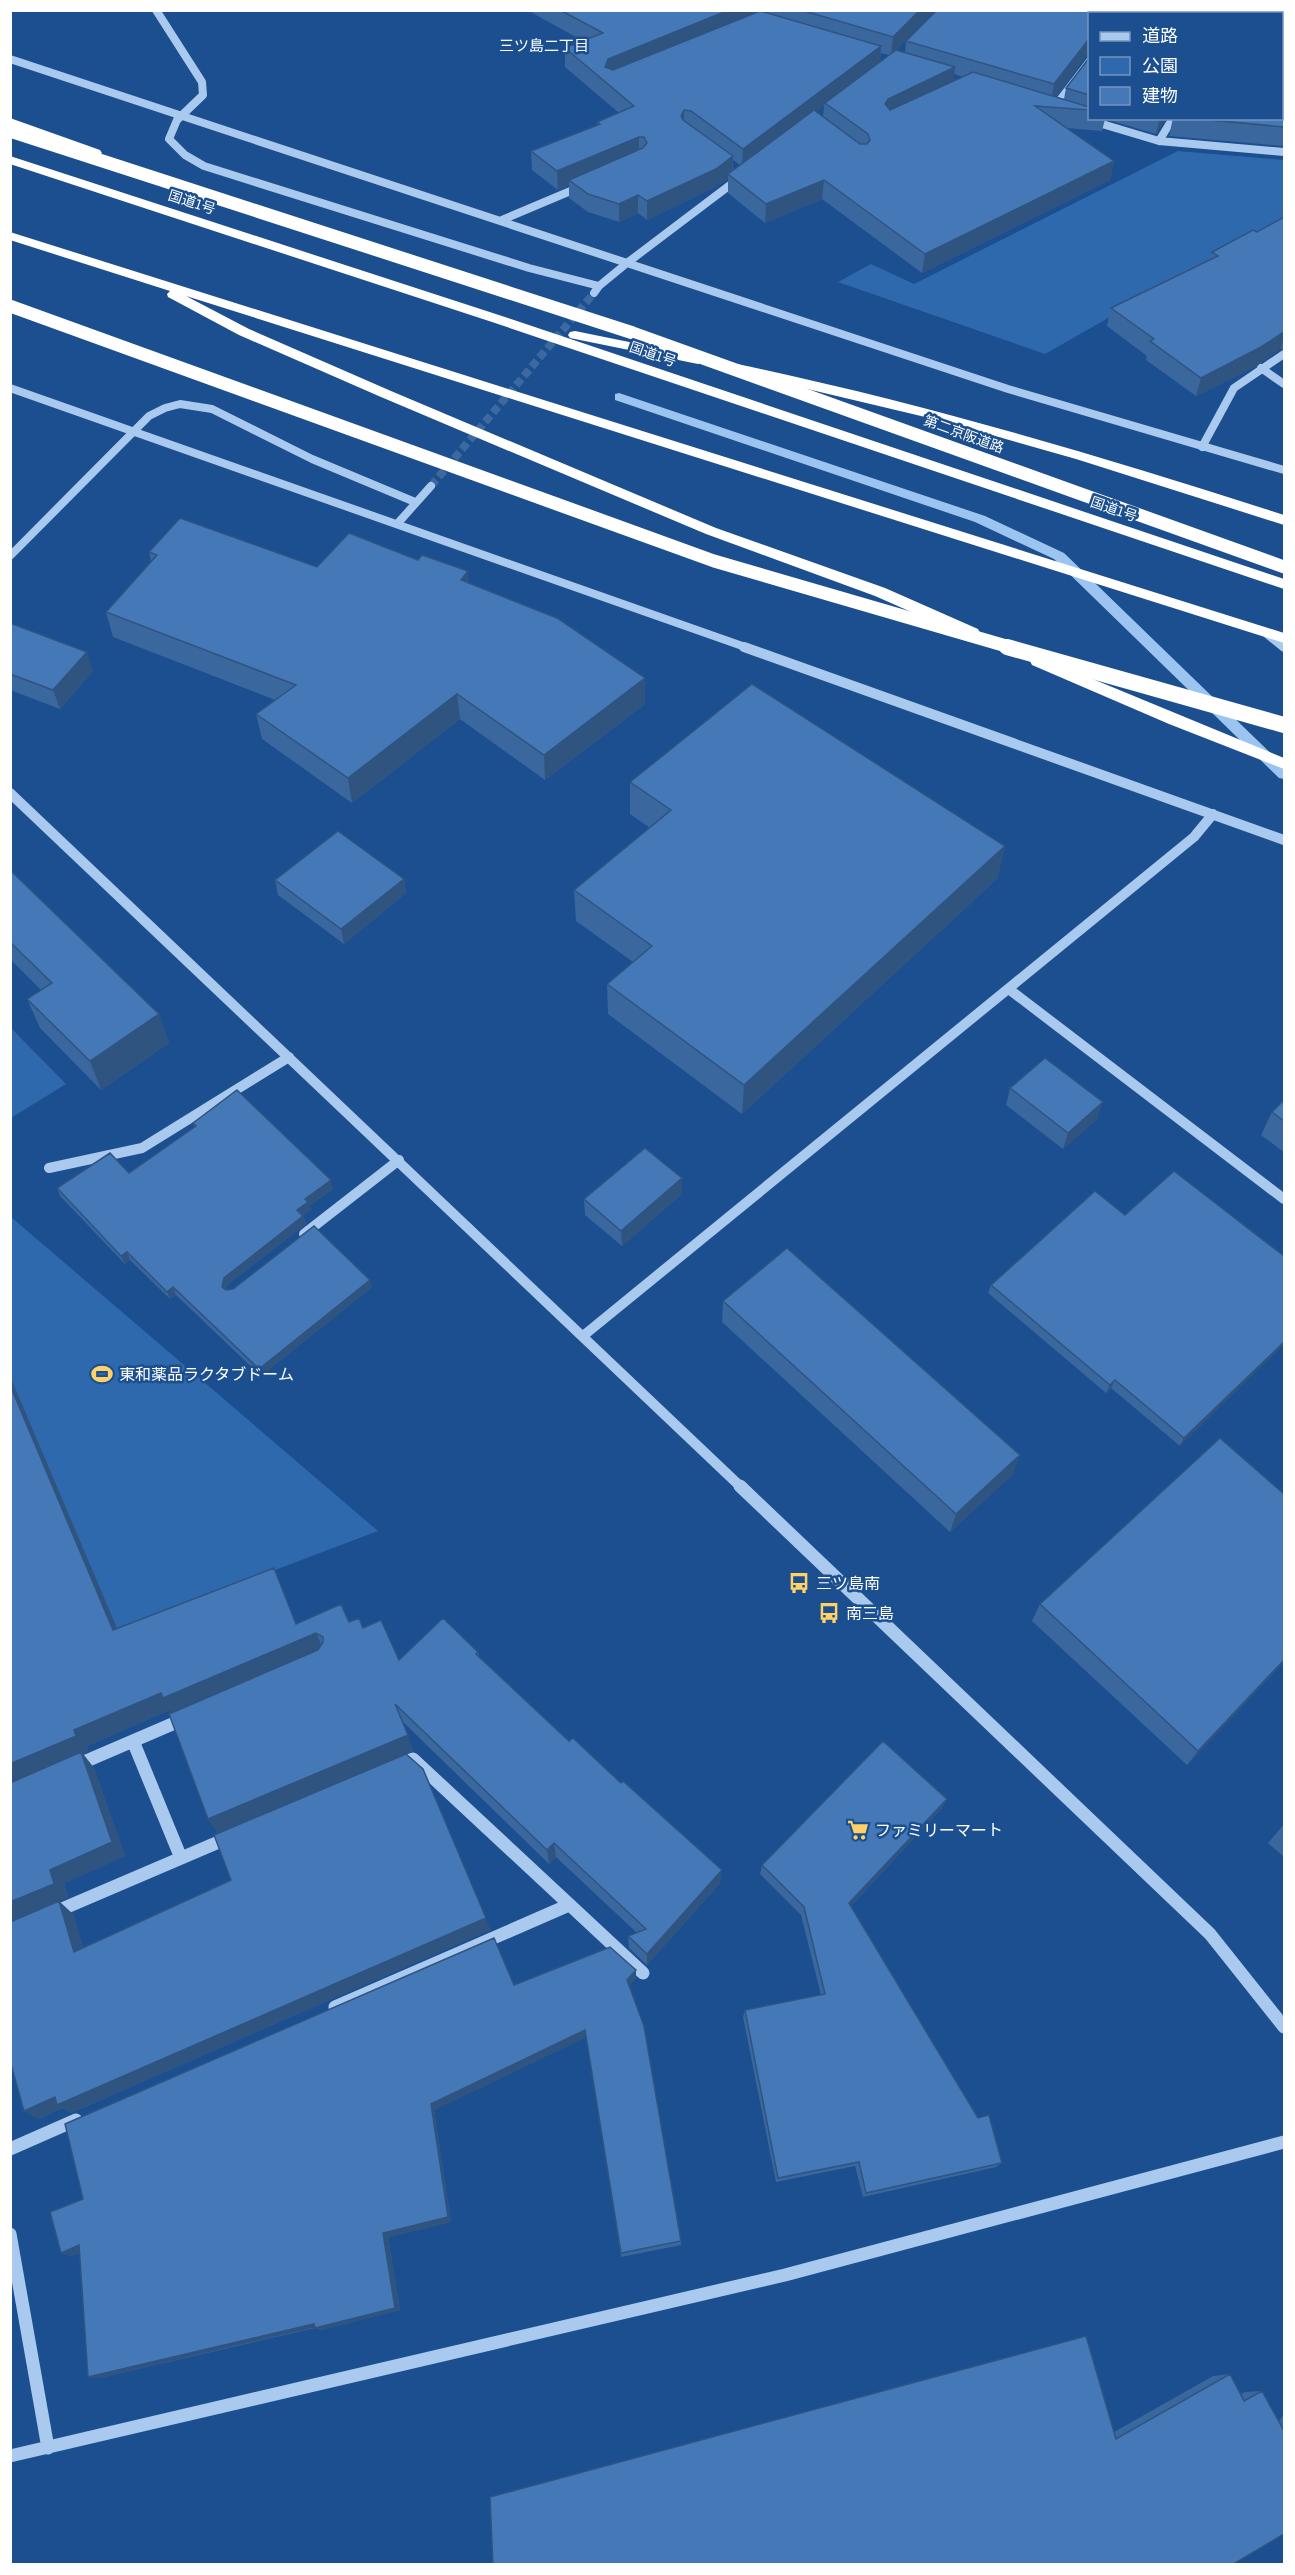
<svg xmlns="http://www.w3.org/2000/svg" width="1295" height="2575" font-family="'Asap Condensed','Noto Sans JP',sans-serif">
<rect width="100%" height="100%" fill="#1b4f8f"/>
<path fill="#2e69ad" d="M1178 151 1284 160V218L1045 354 838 282 871 264 914 284Z
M11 1028 66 1084 11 1118Z
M11 1217 378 1531 11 1670Z"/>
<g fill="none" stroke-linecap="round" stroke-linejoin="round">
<path fill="#9cc4f0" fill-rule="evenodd" d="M619 393 985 516 1064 553 1284 766V779L1279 778 1054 559 975 522 615 400V394Z"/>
<path stroke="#3d69a0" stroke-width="8" stroke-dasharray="8 4" stroke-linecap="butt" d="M431 486 594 293"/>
<path stroke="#a9c9ee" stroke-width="8" d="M156 10 202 82 203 95 177 120 169 139 185 155 204 166 529 268 599 286
M10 59 1008 389 1284 470
M1054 108 1090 61
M1092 121 1159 141 1284 152
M1159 141 1173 118
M502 220 580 187
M594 293 599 286 627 263 738 179
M1261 368 1284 384
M10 388 748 648
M1202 447 1234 388 1284 354
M398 523 431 486
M10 556 149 416 165 408 180 404 212 409 312 459 415 502
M1263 631 1284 648"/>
<path stroke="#a9c9ee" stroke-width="10" d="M744 647 1284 840
M10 793 742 1488
M1010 990 1284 1199
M49 1168 142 1148 289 1057
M304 1234 399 1160
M583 1336 1194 837 1213 814"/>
<path stroke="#a9c9ee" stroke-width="13" d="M740 1486 1210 1934 1284 2027
M133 1741 181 1858
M77 1765 184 1719
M400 1765 413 1759 643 1973
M55 1912 228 1838
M335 2007 569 1905
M10 2149 76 2120
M10 2234 48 2448
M10 2456 785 2275 1284 2142"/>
<path fill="#fff" fill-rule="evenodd" d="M10 118 100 150 102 153 96 157 92 156 10 125Z
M10 156 505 317 1284 579V589L495 323 10 164Z
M10 232 1284 633V643L186 296 249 329 391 391 716 528 885 588 978 629 980 633 978 637H968L875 596 706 534 381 397 239 335 168 297 167 294 170 291 10 240Z
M575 331 698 356 705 360 698 364 570 338 568 335 570 332Z
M737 364C923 403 1104 457 1284 515V525L1076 459 942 421 732 371 730 368 732 365Z
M1037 656 1284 758V769L1169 724 1032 665 1030 661 1032 657Z"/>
<path stroke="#fff" stroke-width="13" d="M10 131 633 333 1284 567
M10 306 714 561 1013 648"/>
<path stroke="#fff" stroke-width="16" d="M1007 647 1284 725"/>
</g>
<path fill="#3a679d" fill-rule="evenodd" d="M527 10H760L759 11 768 13V10H936L896 50 905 53 906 41 937 10H1284V146L1169 136 1173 118H1281V14H1089V56L1085 57 1056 97 1064 99 1066 88 1089 58V118H1166L1156 134 1105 119 1102 131 1066 128 1114 161 1110 180 922 273 822 199 765 223 728 193V178L715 187 647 220 638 213 619 222 588 212 569 198V185L558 190 532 170 531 151 597 125V122L619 113 565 67V48L583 41ZM881 53 889 55 880 62ZM954 74 963 77 954 81ZM824 106 823 117 816 112ZM733 160 740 165 733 171Z
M1284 217V349H1281L1256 366 1196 396 1146 360 1147 356 1107 326 1111 308 1210 260 1212 252 1257 232Z
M149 552 317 567 469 583 645 678V704L545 780 460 719 352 803 262 739 256 714 275 700 113 637 106 612 151 562Z
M10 623 93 671 60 709 10 690Z
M630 782 998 878 742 1114 608 1014 607 984 633 962 576 921 574 890 650 828 630 814Z
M10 870 159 1014 169 1043 101 1090 40 1028 27 999 41 990 10 959Z
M404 879 406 893 344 944 278 895 275 880Z
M1010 1088 1097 1119 1063 1149 1006 1105Z
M1284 1100V1152L1261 1135 1272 1112Z
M193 1123 333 1189 309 1206 311 1210 303 1215 306 1224 227 1285 226 1290 372 1287 261 1376 176 1295 170 1299 130 1260 125 1264 60 1196 57 1188 129 1173 194 1127Z
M682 1194 622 1246 585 1215 584 1199Z
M1125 1215 1284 1256 1180 1446 1111 1388 1106 1393 988 1293 991 1285Z
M723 1301 1013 1474 950 1532 722 1322Z
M10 1376 117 1628 282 1587 296 1624 349 1622 363 1628 399 1660 478 1652 479 1656 569 1741 621 1783 722 1870 720 1883 647 1965 629 1948 628 1936 637 1933 556 1857 549 1864 403 1722 413 1751 406 1754 490 1930 71 2113 63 2108 39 2119 24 2111 73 1914 83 1948 231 1880 372 1768 218 1833 208 1819 172 1713 170 1710 87 1746 88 1751 83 1754 94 1768 125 1856 64 1883 68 1897 10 1921Z
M1040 1604 1284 1662 1187 1765 1032 1621Z
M947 1799 942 1808 851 1906 1002 2163 996 2167 863 2197 855 2166 776 2182 743 2017 745 2010 821 1995 801 1915 760 1874 762 1865Z
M1284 1824V1857L1268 1843Z
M636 1970V1978L629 1986 681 2241V2245L621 2257 586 2037 434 2110 451 2222 388 2237 400 2310 321 2330 315 2328 99 2378 88 2377 80 2253 72 2256 61 2253 83 2199 514 1985Z
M1230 2374 1241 2394 1245 2392 1262 2391 1279 2421 1284 2414V2534L493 2565 1114 2432 1213 2376Z"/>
<path fill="#305480" d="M729 10H760L755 18 608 78 605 67 608 59Z
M920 10H936L891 56 893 37Z
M1089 39V56L1085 57 1051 103 1054 84Z
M881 46 880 65 825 103 824 106 742 167 743 149Z
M955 67 953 86 883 123 885 104 888 99Z
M684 110V129L681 116Z
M1160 118H1166L1156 134Z
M639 137V155L569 180V185L558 190 557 171Z
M733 156 732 175 728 174V178L715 187 647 220V201Z
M1114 161 1110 180 922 273 925 254Z
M824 180 822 199 765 223 766 204Z
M638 195V213L619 222V204Z
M1284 332V336L1281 349 1256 366 1196 396 1201 378Z
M468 571 470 597 461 580Z
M87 652 93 671 60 709 53 690Z
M645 678V704L545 780 544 755Z
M457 694 460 719 352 803 348 778Z
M1005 846 998 878 742 1114 744 1085Z
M404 879 406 893 344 944 341 929Z
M159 1014 169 1043 101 1090 90 1061Z
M1103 1102 1097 1119 1063 1149 1068 1133Z
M682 1178V1194L622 1246 621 1231Z
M331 1180 333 1189 309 1206 311 1210 300 1218 297 1210 305 1199Z
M303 1216 306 1224 227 1285 225 1295 222 1287 224 1278Z
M127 1252 130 1260 125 1264 121 1256Z
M370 1280 372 1287 261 1376 259 1369Z
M173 1287 176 1295 170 1299 167 1292Z
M1284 1342V1345L1180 1446 1184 1438Z
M10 1376 125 1647 113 1630 10 1385Z
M1115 1380 1111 1388 1106 1393 1110 1385Z
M1020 1455 1013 1474 950 1532 956 1514Z
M274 1568 302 1639 316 1633 324 1651 173 1714 170 1710 87 1746 88 1751 83 1754 94 1768 125 1856 64 1883 68 1897 10 1921V1764L74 1730Z
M1284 1660V1662L1187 1765 1198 1751Z
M408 1735 413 1751 218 1833 208 1819Z
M947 1799 942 1808 846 1911 849 1903Z
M554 1843 556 1857 549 1864 547 1850Z
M722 1870 720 1883 647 1965V1954Z
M59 1901 73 1914 88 1964 74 1952Z
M486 1918 490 1930 71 2113 63 2108 39 2119 24 2111 55 2097Z
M636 1970V1978L627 1988V1980Z
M585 2030 586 2037 434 2110 451 2222 388 2237 400 2310 321 2330 315 2328 383 2233 431 2104Z
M79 2245 90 2248 72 2256 61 2253Z
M314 2324 320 2326 99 2378 88 2377Z"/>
<path fill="#4478b7" stroke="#305480" stroke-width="1.5" d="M560 10H729L608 59 605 67 613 70 760 11 881 46 743 149 691 111 684 110 681 116 683 120 733 156 716 169 647 201 638 195 619 204 588 194 569 180 643 148 647 143 644 137H639L557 171 531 151 600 124 597 122 634 106 565 48 603 33Z
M801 10H920L893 37Z
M937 10H1284V127L1188 118H1281V14H1089V39L1054 84 906 41Z
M896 50 955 67 888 99 885 104 890 110 973 72 1089 107V110L1035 106 1114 161 925 254 824 180 766 204 728 174 814 110 860 144H867L870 140 868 134 825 103Z
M1089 58V95L1066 88Z
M1284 217V332L1261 347 1201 378 1150 341 1154 339 1111 308 1218 256 1212 252 1253 230 1257 232Z
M180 518 317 567 349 533 418 560 422 555 468 571 461 580 557 618 645 678 544 755 457 694 348 778 256 714 296 685 106 612 157 555 149 552Z
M10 623 87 652 53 690 10 674Z
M752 684 1005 846 744 1085 607 984 652 946 574 890 671 810 630 782Z
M338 831 404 879 341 929 275 880Z
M10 870 159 1014 90 1061 27 999 52 983 10 942Z
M1045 1058 1103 1102 1068 1133 1010 1088Z
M237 1090 331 1180 305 1199 308 1202 297 1210 303 1216 224 1278 222 1287 226 1290 233 1289 314 1226 370 1280 259 1369 173 1287 167 1292 127 1252 121 1256 57 1188 110 1153 129 1173 196 1126 193 1123Z
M1284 1100V1121L1272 1112Z
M645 1148 682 1178 621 1231 584 1199Z
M1174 1171 1284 1256V1342L1184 1438 1115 1380 1110 1385 991 1285 1095 1191 1125 1215Z
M787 1248 1020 1455 956 1514 723 1301Z
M10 1385 113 1630 274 1568 296 1624 341 1604 349 1622 359 1618 363 1628 381 1620 399 1660 443 1618 478 1652 476 1654 569 1741 573 1738 621 1783 623 1781 722 1870 647 1954 628 1936 646 1929 554 1843 547 1850 395 1704 408 1735 208 1819 169 1714 318 1650 323 1642V1637L316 1633 163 1698 161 1693 74 1730 76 1736 10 1764Z
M1220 1438 1284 1494V1660L1198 1751 1040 1604Z
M883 1741 947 1799 849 1903 978 2118 989 2115 1002 2163 866 2193 859 2162 778 2178 745 2010 825 1994 804 1907 762 1865Z
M81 1752 112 1842 50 1870 54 1884 10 1902V1783Z
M406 1754 423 1769 486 1918 57 2105 55 2097 24 2111 10 2061V1922L59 1901 74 1952 231 1880 214 1835Z
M494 1938 514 1985 610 1947 636 1970 627 1980 644 2026 681 2241 621 2253 585 2030 431 2104 448 2217 383 2233 395 2308 315 2328 314 2324 88 2377 79 2245 61 2253 50 2212 83 2199 65 2124Z
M1086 2336 1116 2439 1230 2374 1244 2401 1262 2391 1284 2431V2534L1232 2565H493L490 2497Z"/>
<defs>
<symbol id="stadium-bare" viewBox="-9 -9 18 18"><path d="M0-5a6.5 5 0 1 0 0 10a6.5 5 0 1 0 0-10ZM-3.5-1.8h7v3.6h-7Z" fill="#ffd166" stroke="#1b4f8f" stroke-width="2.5" paint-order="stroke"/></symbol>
<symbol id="bus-bare" viewBox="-9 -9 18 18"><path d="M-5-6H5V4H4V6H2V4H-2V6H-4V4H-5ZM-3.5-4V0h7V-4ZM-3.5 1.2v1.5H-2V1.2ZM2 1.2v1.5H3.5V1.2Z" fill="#ffd166" stroke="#1b4f8f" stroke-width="2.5" paint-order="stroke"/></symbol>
<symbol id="supermarket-bare" viewBox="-9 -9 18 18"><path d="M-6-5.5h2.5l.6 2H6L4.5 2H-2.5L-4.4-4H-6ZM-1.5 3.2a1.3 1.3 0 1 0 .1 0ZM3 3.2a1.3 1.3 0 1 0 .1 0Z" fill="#ffd166" stroke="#1b4f8f" stroke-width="2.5" paint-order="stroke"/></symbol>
</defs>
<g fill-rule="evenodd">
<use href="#stadium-bare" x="87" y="1359" width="30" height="30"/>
<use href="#bus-bare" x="784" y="1568" width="30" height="30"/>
<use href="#bus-bare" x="814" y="1598" width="30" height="30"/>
<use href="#supermarket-bare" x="843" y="1815" width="30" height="30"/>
</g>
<g text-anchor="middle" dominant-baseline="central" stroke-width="5" stroke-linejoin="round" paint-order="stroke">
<g font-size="14" fill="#fff" stroke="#1b4f8f">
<text transform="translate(192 202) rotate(18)">国道1号</text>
<text transform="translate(653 354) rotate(19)">国道1号</text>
<text transform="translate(964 434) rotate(20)">第二京阪道路</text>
<text transform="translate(1114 509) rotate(19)">国道1号</text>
</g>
<g font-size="15" fill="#fff" stroke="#1b4f8f">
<text x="544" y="45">三ツ島二丁目</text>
</g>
<g font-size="16" fill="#fff" stroke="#1b4f8f" text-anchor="start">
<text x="119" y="1374">東和薬品ラクタブドーム</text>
<text x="816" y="1583">三ツ島南</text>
<text x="846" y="1613">南三島</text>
<text x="875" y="1830">ファミリーマート</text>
</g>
</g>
<rect width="1295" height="2575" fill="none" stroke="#ffffff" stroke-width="24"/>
<rect x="1088" y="12" width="195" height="108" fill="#1b4f8f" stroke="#7695bc" stroke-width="1.5"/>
<rect x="1100" y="32" width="30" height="9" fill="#a9c9ee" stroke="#7695bc" stroke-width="1.5"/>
<text x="1142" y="42" font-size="18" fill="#ffffff">道路</text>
<rect x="1100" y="57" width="30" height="18" fill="#2e69ad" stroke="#7695bc" stroke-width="1.5"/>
<text x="1142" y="72" font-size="18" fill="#ffffff">公園</text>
<rect x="1100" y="87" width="30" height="18" fill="#4478b7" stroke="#7695bc" stroke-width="1.5"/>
<text x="1142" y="102" font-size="18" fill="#ffffff">建物</text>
</svg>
